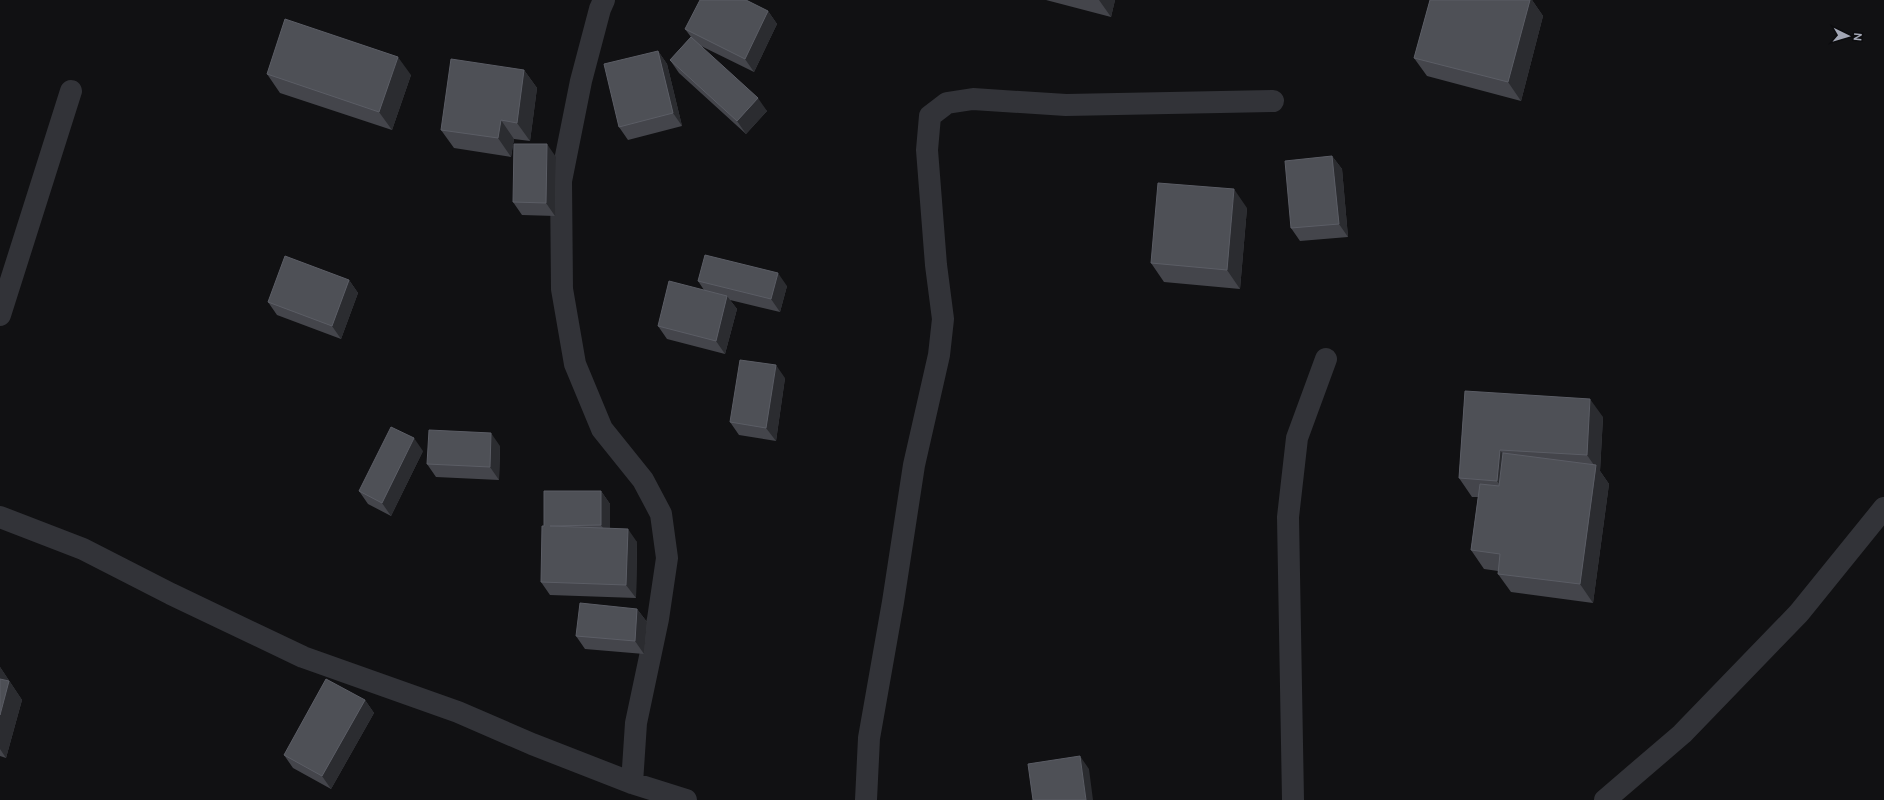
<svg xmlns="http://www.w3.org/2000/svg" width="1884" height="800" font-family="'DM Sans',sans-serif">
<rect width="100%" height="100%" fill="#111113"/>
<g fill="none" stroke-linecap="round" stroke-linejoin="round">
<path stroke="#323338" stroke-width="22" d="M604 0 600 9 581 81 561 181 562 289 575 364 602 429 643 480 661 514 667 558 658 619 636 723 632 783
M0 315 71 91
M0 517 83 549 171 594 303 657 458 712 532 744 632 783 686 800
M866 800 869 738 893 602 914 465 939 355 943 319 936 265 927 150 930 116 947 103 973 99 1066 105 1273 101
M1293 800 1288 517 1297 438 1326 359
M1605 800 1682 734 1799 613 1884 508"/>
</g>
<path fill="#44454b" d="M1046 0H1115L1111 17Z
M1430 0H1532L1543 16 1521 101 1427 76 1414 58Z
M768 11 777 24 754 72 699 45 767 111 746 134 679 73 670 60 691 37 685 29Z
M658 51 667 64 682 126 628 140 619 127Z
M524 70 537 88 530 141 514 139 511 157 454 148 441 130Z
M267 74 411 75 392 130 280 93Z
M1332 156 1342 169 1348 237 1300 241 1291 228Z
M556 157 555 216 522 215 513 202Z
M1247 208 1240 289 1164 282 1151 263Z
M349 280 358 293 341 339 277 315 268 302Z
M698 281 787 286 780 312 730 300 737 309 725 354 667 339 658 326 704 290Z
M785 378 776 441 739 435 730 422Z
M1465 391 1603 417 1600 471 1609 484 1593 603 1511 592 1498 574V571L1484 569 1471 550 1478 497H1472L1459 478Z
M500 446 499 480 436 477 427 464Z
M423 451 391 516 368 504 359 491Z
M601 491 610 504V528L637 542 636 598 550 595 541 582 544 526Z
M637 609 647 622 644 654 585 649 576 636Z
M0 667 22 700 6 758 0 756Z
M365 700 374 713 331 789 293 768 284 755Z"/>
<path fill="#2b2c30" d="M1099 0H1115L1111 17Z
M1530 0H1532L1543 16 1521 101 1508 82Z
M768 11 777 24 754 72 745 59Z
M658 51 667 64 682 126 673 113Z
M398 57 411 75 392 130 379 112Z
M524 70 537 88 530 141 517 123Z
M758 98 767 111 746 134 737 121Z
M501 120 514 139 511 157 498 138Z
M547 144 556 157 555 216 546 203Z
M1332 156 1342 169 1348 237 1339 224Z
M1234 189 1247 208 1240 289 1227 270Z
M778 273 787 286 780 312 771 299Z
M349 280 358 293 341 339 332 326Z
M727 296 737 309 725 354 716 341Z
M776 365 785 378 776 441 766 428Z
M1590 399 1603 417 1600 471 1609 484 1593 603 1580 584 1596 468 1587 455Z
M491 433 500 446 499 480 490 467Z
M414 438 423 451 391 516 382 503Z
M1500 450 1513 468 1510 499 1497 481Z
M601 491 610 504V538L601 525Z
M628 529 637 542 636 598 626 585Z
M637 609 647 622 644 654 635 641Z
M0 667 22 700 6 758 0 749Z
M365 700 374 713 331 789 322 776Z
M1080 756 1089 769 1093 800H1086Z"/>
<path fill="#4e5056" stroke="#5b5d65" d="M700 0H746L768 11 745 59 685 29Z
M1430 0H1530L1508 82 1414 58Z
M285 19 398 57 379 112 267 74Z
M691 37 758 98 737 121 670 60Z
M658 51 673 113 619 127 604 64Z
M451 59 524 70 517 123 501 120 498 138 441 130Z
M514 144H547L546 203 513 202Z
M1332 156 1339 224 1291 228 1285 161Z
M1158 183 1234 189 1227 270 1151 263Z
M705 255 778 273 771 299 698 281Z
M285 256 349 280 332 326 268 302Z
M669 281 727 296 716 341 658 326Z
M740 360 776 365 766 428 730 422Z
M1465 391 1590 399 1587 455 1500 450 1497 481 1459 478Z
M391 427 414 438 382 503 359 491Z
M429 430 491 433 490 467 427 464Z
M1503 453 1596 465 1580 584 1498 574 1500 554 1471 550 1480 484 1499 486Z
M544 491H601V525L550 526 628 529 626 585 541 582 542 526H544Z
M580 603 637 609 635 641 576 636Z
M0 679 9 681 0 715Z
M326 679 365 700 322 776 284 755Z
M1080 756 1086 800H1033L1028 764Z"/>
<g transform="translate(1848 36) rotate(95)" stroke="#0c0c0e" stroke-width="3" paint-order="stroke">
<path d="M0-3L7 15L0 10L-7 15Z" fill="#a2a6b4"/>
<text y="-6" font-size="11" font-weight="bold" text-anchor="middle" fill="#a2a6b4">N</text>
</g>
</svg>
